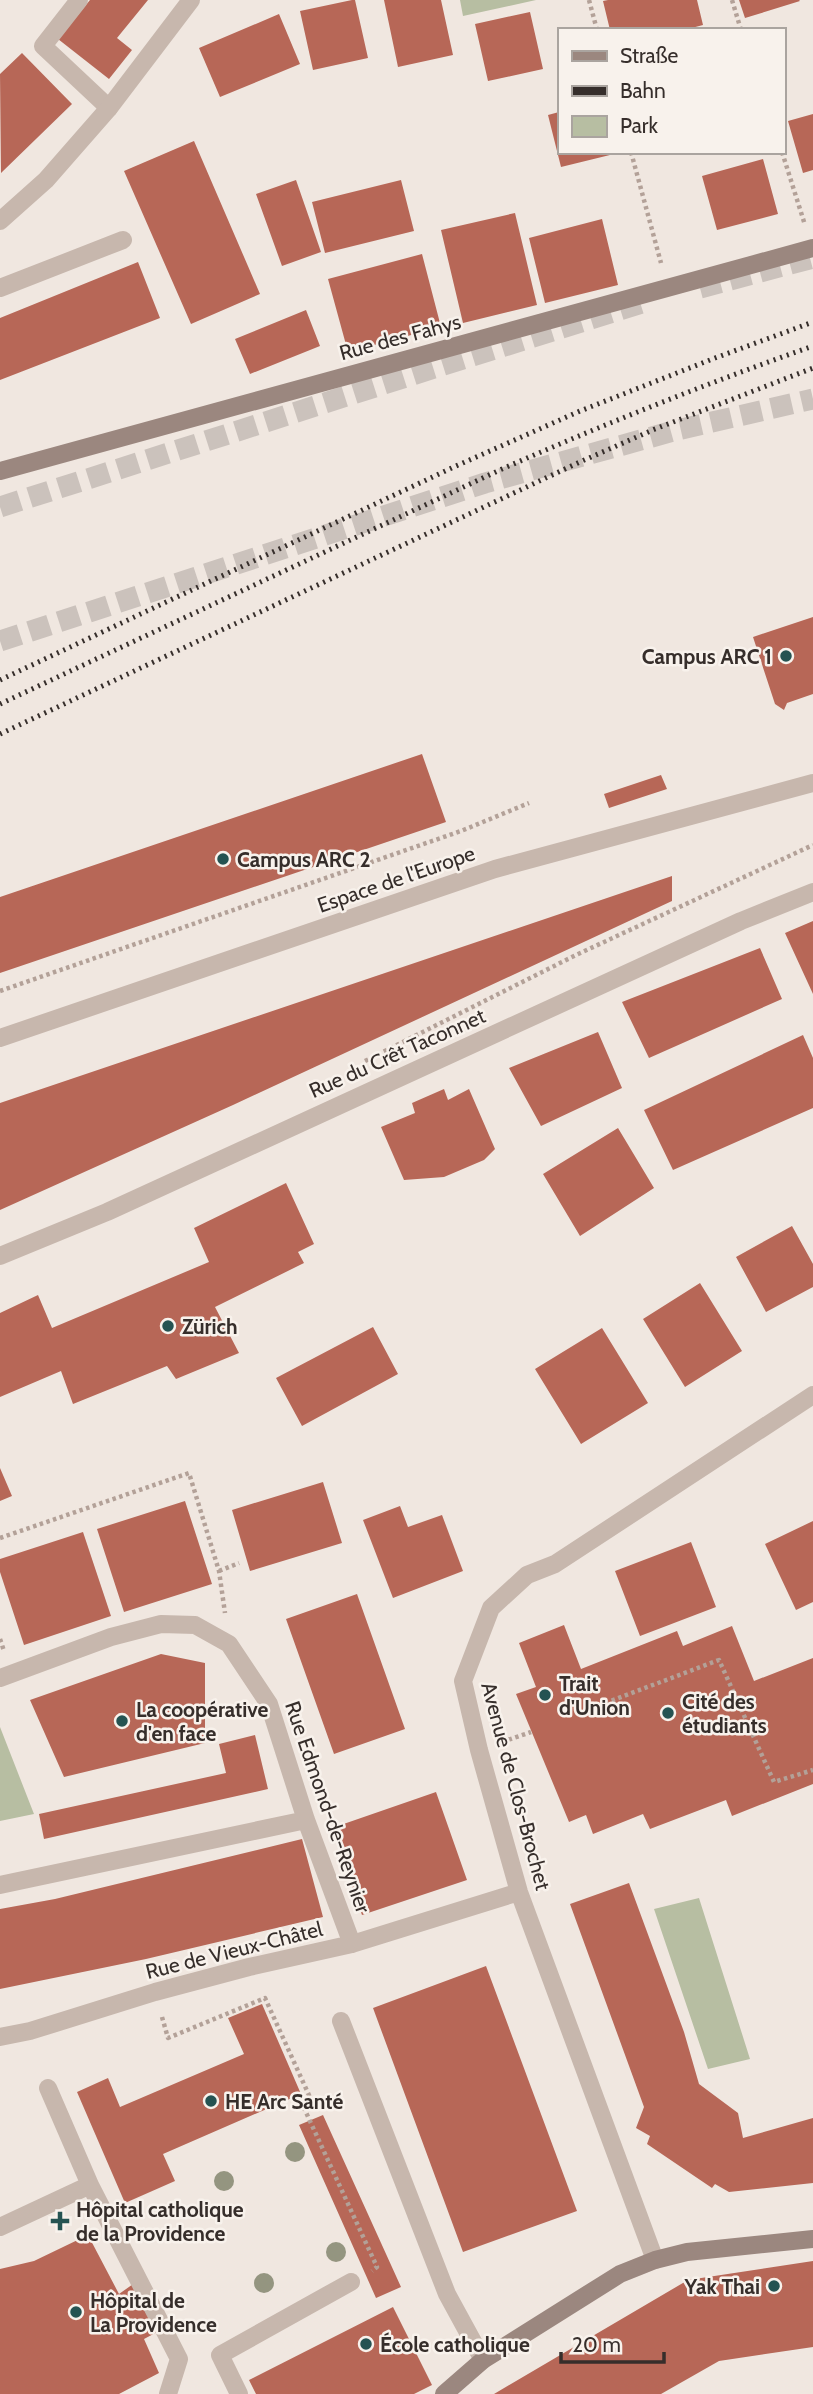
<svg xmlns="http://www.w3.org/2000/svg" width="813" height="2394" font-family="Cabin,sans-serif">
<rect width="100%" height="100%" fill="#f0e7e0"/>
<path fill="#b7bea2" d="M460 0H536L463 16Z
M0 1727 34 1814 0 1821Z
M699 1898 750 2059 708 2069 654 1909Z"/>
<path fill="#b76757" d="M90 0H148L117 38 132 50 109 79 58 39Z
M352 0H355L368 58 313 70 300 11Z
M384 0H441L453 55 398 67Z
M608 0H697L703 25 684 30H610L603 1Z
M739 0H799L800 1 745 18Z
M530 12 543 69 488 81 475 24Z
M279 14 300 64 220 97 199 48Z
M22 53 72 104 1 173 0 74Z
M559 112V152H613L614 154 561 167 548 115Z
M813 114V170L803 173 788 121Z
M194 141 260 294 191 324 124 171Z
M763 159 778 214 717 230 702 176Z
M296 180 321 252 282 266 256 194Z
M401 180 414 231 325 253 312 202Z
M515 213 537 305 463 323 441 230Z
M602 219 618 285 545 303 529 238Z
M422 254 441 327 348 352 328 279Z
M138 262 160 318 0 380V318Z
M306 310 320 346 250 374 235 339Z
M813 617V694L787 703 784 710 775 704 753 637Z
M422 754 446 822 0 973V897Z
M661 775 667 789 609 808 604 794Z
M672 876V901L233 1105 0 1210V1103Z
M813 921V994L785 933Z
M760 948 782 999 649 1058 622 1002Z
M598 1032 622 1088 541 1126 509 1068Z
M803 1035 813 1058V1108L673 1170 644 1110Z
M444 1089 448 1100 469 1089 495 1149 484 1160 444 1177 404 1180 381 1127 415 1113 412 1103Z
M618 1128 654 1188 580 1236 543 1174Z
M286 1183 314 1244 298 1252 304 1263 215 1307 239 1353 176 1379 167 1366 73 1404 61 1371 0 1397V1313L38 1295 52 1328 209 1262 194 1228Z
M792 1226 813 1264V1287L766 1312 736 1257Z
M700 1283 742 1351 685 1387 643 1319Z
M373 1327 398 1374 302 1426 276 1378Z
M602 1328 648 1403 581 1444 535 1369Z
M0 1468 12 1496 0 1501Z
M323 1482 342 1543 250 1571 232 1510Z
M185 1501 212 1584 124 1612 97 1529Z
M400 1506 408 1527 442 1515 463 1571 393 1598 363 1520Z
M813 1521V1602L796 1610 765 1544Z
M83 1532 111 1616 24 1645 0 1572V1559Z
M691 1542 716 1607 640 1636 615 1571Z
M357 1594 405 1729 334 1754 286 1619Z
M564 1625 581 1669 677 1631 683 1646 732 1626 754 1681 813 1658V1784L732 1816 726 1800 650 1829 643 1814 593 1834 586 1815 569 1822 516 1694 536 1687 519 1643Z
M161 1654 205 1663V1743L64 1777 30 1700Z
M255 1735 268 1789 44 1839 39 1814 226 1773 219 1744Z
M436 1792 467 1880 362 1915 332 1828Z
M302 1839 323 1917 146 1959 0 1989V1909L55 1899Z
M629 1883 684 2032 699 2084 738 2113 743 2138 813 2118V2183L729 2192 715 2184 712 2188 647 2144 650 2136 636 2128 644 2107 570 1904Z
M486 1966 577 2211 463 2252 373 2008Z
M262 2004 301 2094 163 2154 175 2181 125 2203 77 2092 108 2078 120 2107 244 2054 228 2018Z
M323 2115 401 2287 376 2298 299 2125Z
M88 2235 119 2294 136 2282 161 2330 144 2339 159 2373 119 2394H0V2269L34 2261Z
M813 2261V2347L719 2361 661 2394H494L688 2280Z
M393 2307 432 2385 414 2394H256L249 2380Z"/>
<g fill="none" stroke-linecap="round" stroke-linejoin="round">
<path stroke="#cbc2bc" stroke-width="21" stroke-dasharray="21 10" stroke-linecap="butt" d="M700 288 813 258
M0 507 431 369 645 302
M0 641 485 483 677 430 813 399"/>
<path stroke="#b3a198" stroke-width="4.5" stroke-dasharray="3.5 3.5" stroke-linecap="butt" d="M589 0 597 30
M732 0 741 30
M631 152 661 263
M782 152 805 225
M0 991 461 831 529 803
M365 1061 576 955 813 845
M0 1538 189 1473 219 1571 225 1613
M219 1571 239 1563
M0 1639 4 1651
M592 1708 719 1660 774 1782 813 1770
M502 1742 531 1732
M162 2017 168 2038 265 1998 313 2104 304 2108 377 2267 372 2271"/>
<path stroke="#c7b7ad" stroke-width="18" d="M79 0 43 46 109 108
M0 288 123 240
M341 2021 447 2294 483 2360
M90 2185 179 2359 168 2394
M0 2227 90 2185 48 2088
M239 2394 220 2355 351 2282"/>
<path stroke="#c7b7ad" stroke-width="18" d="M0 221 46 180 109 108 191 0
M0 1038 495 869 813 783
M0 1256 107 1212 741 921 813 892
M0 1678 111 1637 161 1624 195 1625 229 1644 269 1704 306 1820 352 1944
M0 1885 306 1820
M0 2037 30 2031 155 1992 249 1967 352 1944 519 1892
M655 2260 519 1892 479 1750 463 1681 491 1608 527 1575 555 1564 813 1395"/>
<path stroke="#9b877f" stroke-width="18" d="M0 471 813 248
M444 2394 483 2360 620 2274 655 2260 687 2252 813 2239"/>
<path stroke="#362e2b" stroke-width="5" stroke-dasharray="2 5" stroke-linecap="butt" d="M0 680 456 466 580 411 715 358 813 322
M0 704 502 469C604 424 708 383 813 346
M0 734 582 461 655 429 813 368"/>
</g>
<g fill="#949580">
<circle cx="295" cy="2152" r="10"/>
<circle cx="224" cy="2181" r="10"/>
<circle cx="336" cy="2252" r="10"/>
<circle cx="264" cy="2283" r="10"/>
</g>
<g fill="#255352" stroke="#f8f2ec" stroke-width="2.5">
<circle cx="786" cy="656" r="7"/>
<circle cx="223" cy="859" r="7"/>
<circle cx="168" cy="1326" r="7"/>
<circle cx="545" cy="1695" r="7"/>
<circle cx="668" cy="1713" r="7"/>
<circle cx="122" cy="1721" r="7"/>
<circle cx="211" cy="2101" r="7"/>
<path d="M56.5 2210.5h7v7h7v7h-7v7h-7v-7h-7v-7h7z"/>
<circle cx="774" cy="2286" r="7"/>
<circle cx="76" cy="2312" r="7"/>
<circle cx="366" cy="2344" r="7"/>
</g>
<g text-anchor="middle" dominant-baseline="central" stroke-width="5" stroke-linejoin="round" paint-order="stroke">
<g font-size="21" fill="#362e2b" stroke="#f8f2ec">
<text transform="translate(400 337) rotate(-15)">Rue des Fahys</text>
<text transform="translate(396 879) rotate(-19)">Espace de l'Europe</text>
<text transform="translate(397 1053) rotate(-24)">Rue du Crêt Taconnet</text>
<text transform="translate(516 1786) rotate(75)">Avenue de Clos-Brochet</text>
<text transform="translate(328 1807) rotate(71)">Rue Edmond-de-Reynier</text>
<text transform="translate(234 1950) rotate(-14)">Rue de Vieux-Châtel</text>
</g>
<g font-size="21" font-weight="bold" fill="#362e2b" stroke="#f8f2ec" text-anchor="start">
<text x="772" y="656" text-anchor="end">Campus ARC 1</text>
<text x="237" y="859">Campus ARC 2</text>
<text x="182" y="1326">Zürich</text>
<text x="559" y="1683">Trait<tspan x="559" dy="24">d'Union</tspan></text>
<text x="682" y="1701">Cité des<tspan x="682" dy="24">étudiants</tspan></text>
<text x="136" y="1709">La coopérative<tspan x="136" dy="24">d'en face</tspan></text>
<text x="225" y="2101">HE Arc Santé</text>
<text x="76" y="2209">Hôpital catholique<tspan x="76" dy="24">de la Providence</tspan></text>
<text x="760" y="2286" text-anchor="end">Yak Thai</text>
<text x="90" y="2300">Hôpital de<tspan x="90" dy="24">La Providence</tspan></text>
<text x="380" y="2344">École catholique</text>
</g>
</g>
<rect x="558" y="28" width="228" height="126" fill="#f8f2ec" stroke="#aaa49f" stroke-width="2"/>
<rect x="572" y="51" width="35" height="10" fill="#9b877f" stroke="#aaa49f" stroke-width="2"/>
<text x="620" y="63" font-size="21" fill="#362e2b">Straße</text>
<rect x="572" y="86" width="35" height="10" fill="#362e2b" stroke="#aaa49f" stroke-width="2"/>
<text x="620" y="98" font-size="21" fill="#362e2b">Bahn</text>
<rect x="572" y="116" width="35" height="21" fill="#b7bea2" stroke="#aaa49f" stroke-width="2"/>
<text x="620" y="133" font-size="21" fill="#362e2b">Park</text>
<path d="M561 2352v10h103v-10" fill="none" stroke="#362e2b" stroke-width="3.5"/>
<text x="572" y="2352" font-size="21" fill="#362e2b" stroke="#f8f2ec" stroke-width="5" paint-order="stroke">20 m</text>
</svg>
